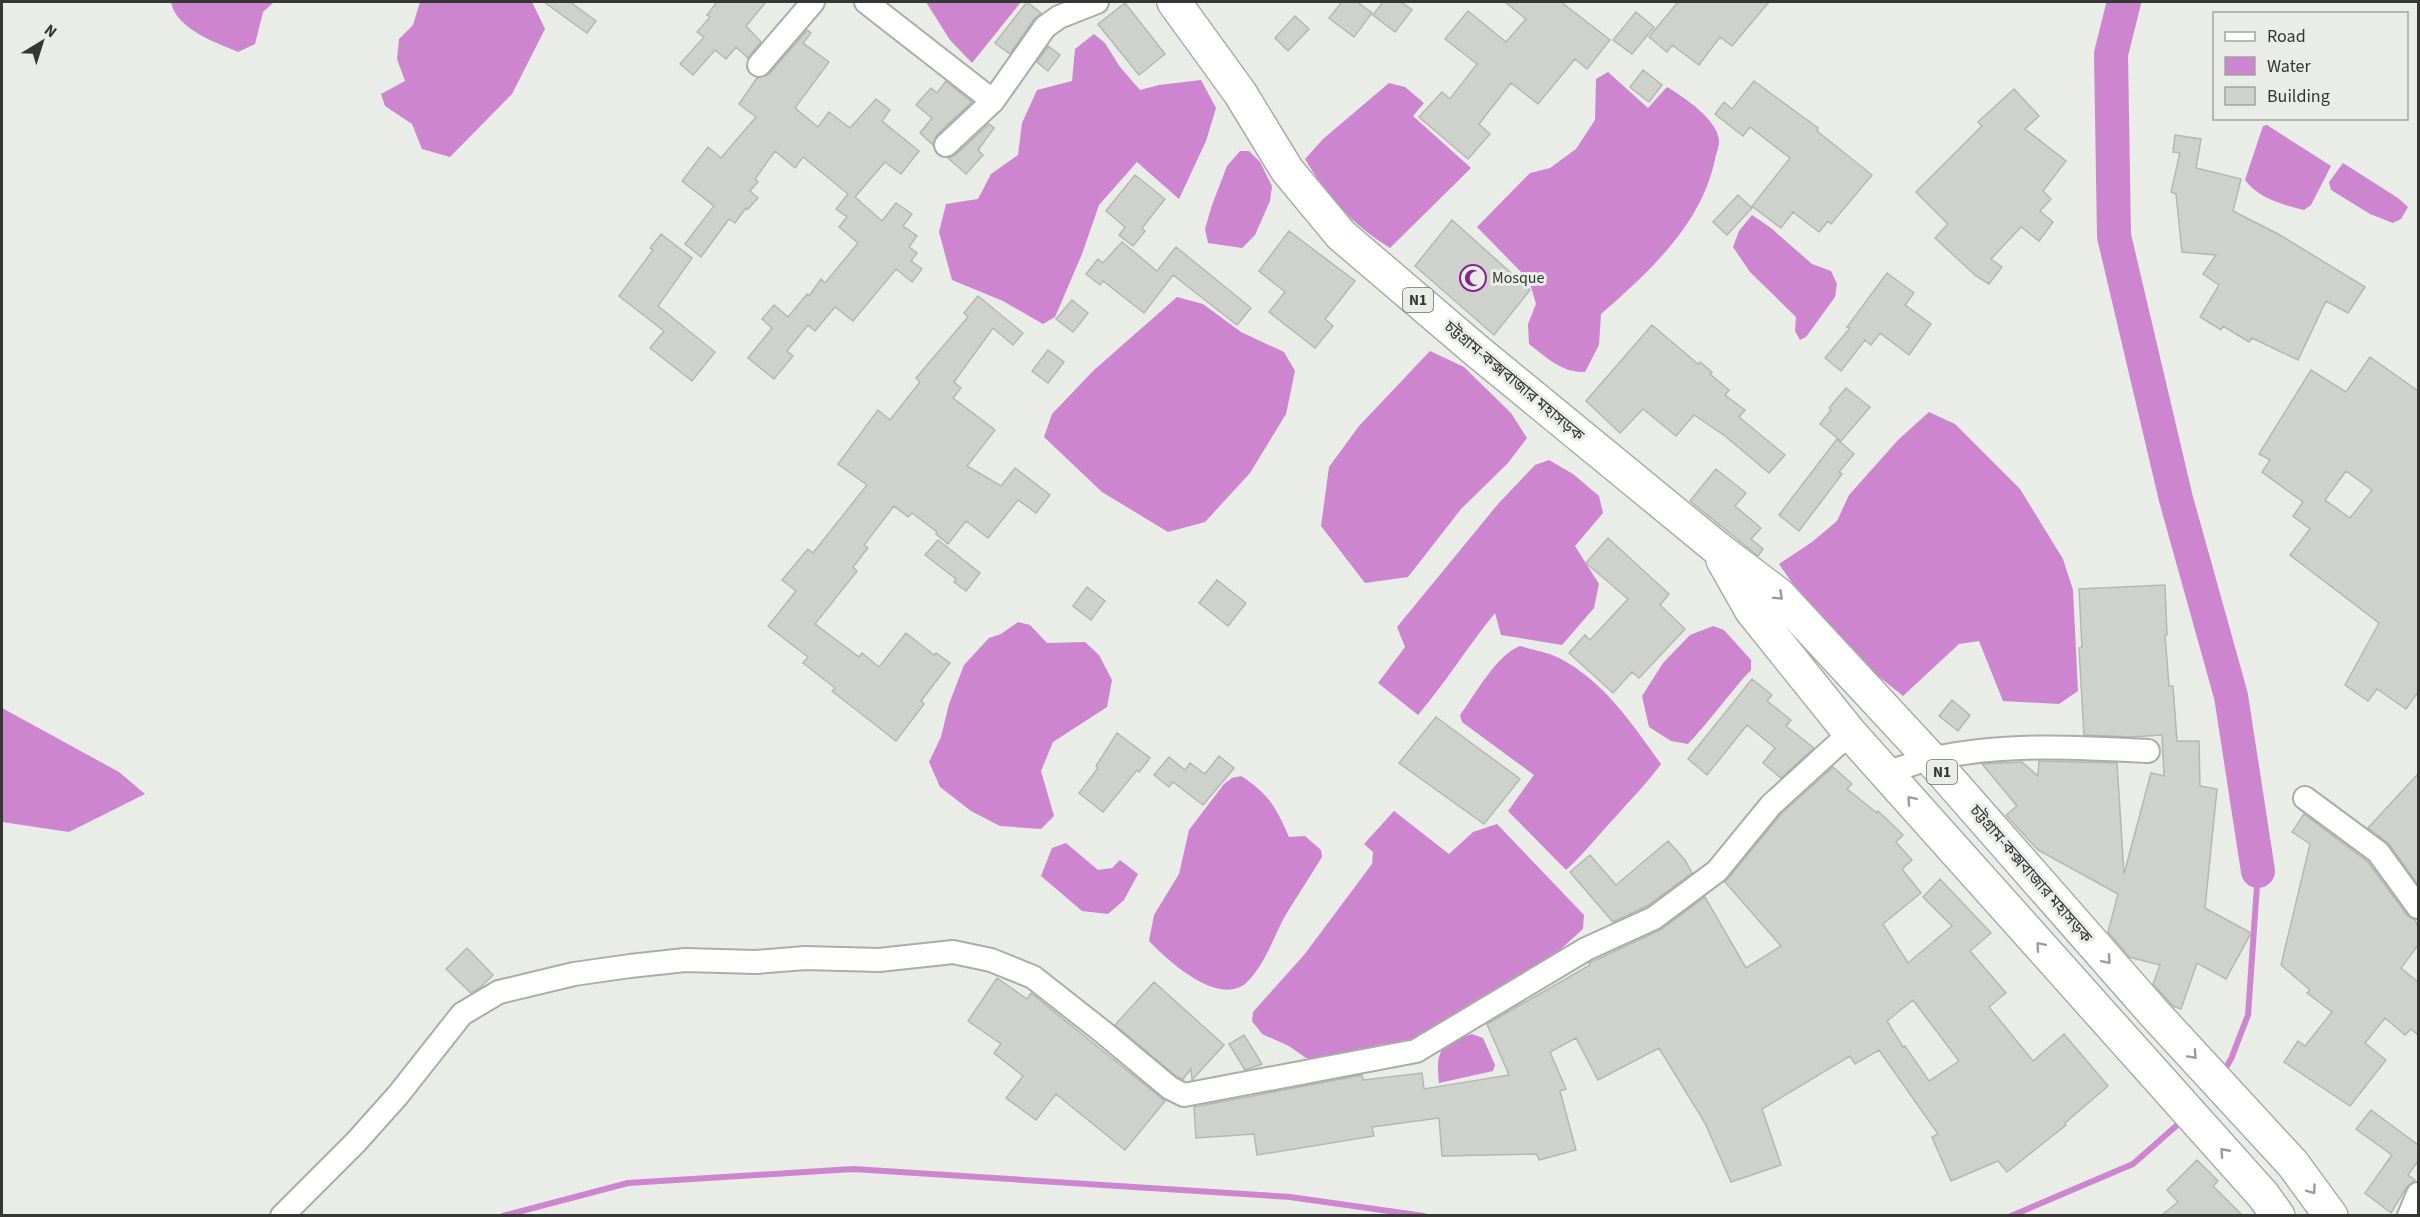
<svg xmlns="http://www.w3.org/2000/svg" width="2420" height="1217" font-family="'Source Sans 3','Noto Sans Bengali',sans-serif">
<rect width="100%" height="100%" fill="#e9ece7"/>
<path fill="#cc85ce" d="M171 2H274L263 12 255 44 238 52C215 42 176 29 171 2Z
M420 2H532L545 29 512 94 450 157 422 149 412 124 385 106 381 94 405 81 397 59 399 39 413 25Z
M926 2H1021L972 63 950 40Z
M1094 34 1105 43 1120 67 1140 90 1159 85 1201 80 1216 108 1206 141 1179 199 1137 162 1099 205 1082 254 1055 317 1043 324 1003 301 952 280 939 232 946 204 978 199 991 174 1018 155 1022 123 1037 90 1072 81 1075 49Z
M1608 72 1648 108 1667 87C1684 97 1718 120 1719 141 1719 147 1716 154 1715 159 1702 224 1649 272 1601 314L1599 345 1585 372C1562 373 1546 357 1529 344L1528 324 1536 304 1529 280 1477 227 1530 173 1550 168 1576 149 1595 120 1596 79Z
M1389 83 1405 87 1424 103 1413 116 1471 168 1390 248C1351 223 1329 199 1305 159L1323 139Z
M2267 125 2331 166 2311 205 2304 210C2283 205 2258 198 2245 180L2263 126Z
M1240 151H1249L1260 162 1272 186 1270 201 1255 235 1242 248 1208 243 1205 229 1212 205 1227 166Z
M2343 163 2398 198 2408 207 2401 219 2393 223 2370 214 2331 190 2329 182Z
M1752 215 1771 228 1812 264 1831 271 1837 284 1835 297 1806 337 1800 340 1795 331 1796 317 1750 272 1733 247 1739 231Z
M1177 297 1203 304 1241 332 1284 352 1295 371 1286 414 1250 473 1205 522 1168 532 1102 492 1044 437 1052 414 1093 371Z
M1430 351 1464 367 1511 413 1527 438 1508 463 1461 509 1408 577 1365 583 1321 526 1329 467 1359 426Z
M1929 412 1955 424 2020 489 2063 559 2073 590 2078 691 2059 704 2003 701 1979 641 1959 644 1903 696 1877 675 1807 604 1779 564 1812 542 1837 521 1849 495 1898 440Z
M1549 460 1573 474 1599 496 1603 513 1575 546 1599 584 1594 608 1562 645 1501 635 1495 613C1468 646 1446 682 1418 715L1378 683 1405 647 1397 627 1498 504 1535 465Z
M1018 622 1030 625 1047 643 1085 642 1099 655 1112 680 1107 707 1053 742 1041 771 1054 816 1041 829 1000 826 971 811 940 787 929 762 941 737 949 704 964 665 989 638 1001 634Z
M1713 626 1724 630 1751 660V670C1729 693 1711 720 1688 744L1671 741 1649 727 1642 696 1663 663 1690 635Z
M1520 646C1533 650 1548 652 1559 658 1604 681 1633 725 1661 764 1648 782 1633 797 1618 814 1600 833 1585 853 1566 870L1508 811 1534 775 1462 722 1460 715C1475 695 1496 655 1520 646Z
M2 708 119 772 145 794 69 832 2 822Z
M1241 776C1269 794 1276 807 1289 837L1305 836 1321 850 1322 857C1310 877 1297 896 1285 916 1273 938 1265 965 1246 983 1218 1007 1167 960 1149 941L1154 915 1179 874 1189 830 1224 784 1232 778Z
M1394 811 1449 854 1473 832 1497 824 1584 915 1583 929 1542 966 1416 1045 1382 1044 1339 1058H1306L1289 1046 1262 1034 1252 1021 1253 1012 1304 955 1372 864 1373 852 1364 844Z
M1066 843 1098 870 1112 868 1120 860 1138 874 1124 900 1108 914 1082 911 1041 876 1052 848Z
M1472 1034 1483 1038 1495 1065 1493 1071 1439 1083C1435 1048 1442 1044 1472 1034Z"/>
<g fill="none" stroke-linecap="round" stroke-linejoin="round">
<path stroke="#cc85ce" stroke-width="6" d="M2223 1072 2231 1059 2248 1015 2258 871
M503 1216 628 1183 853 1169 1290 1197 1424 1216
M2011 1216 2133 1164 2184 1119"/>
<path stroke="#cc85ce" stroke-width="34" d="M2124 2 2111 54 2114 236 2176 499 2231 696 2258 871"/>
</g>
<path fill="#cfd1cc" stroke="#b5b7b2" stroke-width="1.5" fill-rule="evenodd" d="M544 2H570L596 21 587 33Z
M717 2H766L746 26 761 42 748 58 736 47 726 59 715 50 693 75 680 64 704 37 697 32 710 17 707 15Z
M1027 2 1041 13 1034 19 1010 54 995 43Z
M1342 2H1357L1372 13 1354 37 1329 18Z
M1383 2H1401L1412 10 1395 32 1373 15Z
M1505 2H1561L1610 40 1587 69 1575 59 1538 104 1511 83 1479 124 1490 134 1468 159 1419 117 1442 92 1450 99 1477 64 1445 39 1468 11 1506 42 1526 19Z
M1678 2H1769L1732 46 1720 37 1699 65 1672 45 1667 52 1649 37Z
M1125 3 1165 54 1139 75 1098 24Z
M1636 12 1654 27 1632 54 1613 40Z
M1295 16 1309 29 1288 51 1275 38Z
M807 30 811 33 803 43 829 62 795 108 818 127 829 112 850 128 876 99 890 110 882 121 919 151 901 174 885 162 855 197 882 221 896 203 912 214 903 226 917 236 909 247 917 253 911 261 922 269 912 282 896 269 853 321 835 307 815 331 808 325 787 351 793 356 774 379 748 358 772 328 762 319 774 305 788 317 807 294 809 296 821 279 825 283 858 243 839 227 847 217 836 209 848 194 803 157 795 168 775 151 755 179 758 182 750 191 758 198 748 209 746 208 735 223 729 219 701 257 685 244 714 206 682 181 708 147 721 158 756 117 739 104 757 78 769 74Z
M1048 46 1060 55 1048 71 1037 62Z
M1643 70 1662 85 1649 102 1630 87Z
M946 81 972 102 937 135 933 145 920 133 932 118 916 105 931 88 937 93Z
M1754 81 1818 128 1817 131 1872 175 1831 224 1828 221 1819 232 1793 212 1781 228 1752 206 1790 158 1750 127 1743 136 1715 114 1724 102 1732 109Z
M2014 89 2039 116 2025 129 2066 161 2043 191 2051 199 2040 211 2053 222 2039 241 2021 227 1991 259 2002 267 1989 284 1976 276 1935 238 1948 224 1916 192 1982 126 1978 122Z
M989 124 994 128 978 150 983 155 966 174 948 158 955 155Z
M2175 135 2201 139 2196 168 2241 179 2233 211 2280 235 2365 287 2348 313 2326 301 2298 360 2252 338 2249 342 2223 326 2221 330 2200 317 2219 285 2203 274 2216 255 2182 252 2176 194 2171 192 2180 153 2173 152Z
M1135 175 1165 199 1142 228 1145 231 1133 246 1119 235 1125 227 1106 211Z
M1738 195 1752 208 1727 235 1713 222Z
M1452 220 1530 290 1494 335 1415 266Z
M1289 231 1355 281 1325 319 1333 326 1315 348 1269 312 1285 292 1259 271Z
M661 234 692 258 658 306 715 352 692 381 650 348 664 331 619 296 653 250 650 248Z
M1122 242 1157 271 1176 247 1251 308 1237 325 1173 275 1144 313 1103 281 1100 285 1086 274 1098 259 1103 263Z
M1887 273 1914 293 1905 305 1931 324 1909 355 1880 333 1871 345 1865 340 1841 371 1825 358 1850 328 1847 327Z
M978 296 1023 333 1013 345 993 328 954 382 961 388 953 398 995 430 967 466 1001 486 1015 468 1050 495 1036 513 1018 500 988 538 966 521 948 544 936 534 937 532 912 513 908 517 894 506 864 545 868 548 853 567 857 571 815 624 859 657 862 653 879 667 906 633 934 655 936 653 950 663 921 701 924 704 896 741 832 691 835 688 803 663 808 657 768 626 796 591 782 580 808 549 813 553 867 485 838 464 878 410 890 420 920 382 916 378 968 317 964 313Z
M1072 300 1088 313 1073 332 1056 319Z
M1652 325 1698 364 1700 362 1712 372 1710 374 1729 390 1725 395 1745 410 1739 417 1785 455 1769 473 1725 436 1694 415 1676 436 1643 409 1620 433 1586 401Z
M1048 350 1064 362 1048 383 1032 371Z
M2370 357 2418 391V692L2406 709 2377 689 2368 701 2345 685 2379 623 2290 555 2310 529 2293 516 2303 502 2262 472 2270 460 2259 454 2311 370 2346 392ZM2346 471 2372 490 2350 518 2325 500Z
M1846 388 1870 407 1841 441 1820 424 1831 410 1829 408Z
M1837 439 1854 454 1839 472 1842 474 1799 531 1779 515Z
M1716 469 1746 493 1735 506 1761 528 1751 539 1763 549 1758 556 1690 501Z
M1608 538 1669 594 1660 605 1685 629 1639 678 1632 672 1613 693 1569 653 1585 635 1590 640 1628 599 1586 563Z
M938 540 980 573 966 591 954 582 956 579 925 555Z
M1217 580 1246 603 1228 626 1199 603Z
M2165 585 2167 635H2165L2169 686H2173L2177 741H2199L2200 786 2217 789 2205 908 2251 933 2226 979 2197 963 2181 1009 2173 1006 2153 984 2160 965 2129 957 2108 932 2118 894 2038 850 2006 815 2017 806 1982 764 2022 762 2038 776 2039 761 2117 763 2124 874 2151 773 2164 776 2162 735 2132 737 2084 735 2079 648 2082 647 2079 589Z
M1087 587 1105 601 1091 620 1073 606Z
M1752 679 1772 695 1767 701 1791 720 1786 726 1814 748 1781 778 1763 763 1775 748 1747 725 1707 775 1688 759Z
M1952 700 1970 715 1958 731 1939 716Z
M1436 717 1520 779 1484 824 1399 763Z
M1117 733 1150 758 1139 772 1137 770 1103 812 1079 793 1098 768 1096 766Z
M1219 756 1234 768 1203 805 1173 782 1169 787 1154 775 1169 757 1185 770 1190 763 1205 774Z
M1833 767 1852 784 1847 789 1877 813 1878 811 1903 835 1896 842 1912 860 1902 869 1921 893 1883 924 1908 963 1952 926 1923 897 1940 879 1991 933 1970 951 2006 993 1989 1007 2033 1061 2064 1034 2108 1086 2065 1123 2066 1125 2007 1172 1998 1161 1951 1181 1932 1137 1938 1134 1879 1050 1855 1064 1850 1056 1762 1109 1781 1165 1731 1182 1705 1123 1659 1048 1598 1080 1576 1038 1550 1052 1566 1089 1560 1091 1576 1150 1539 1160 1537 1154 1442 1156 1439 1118 1372 1127 1374 1136 1257 1155 1254 1134 1196 1138 1194 1107 1362 1075 1363 1080 1422 1073 1424 1089 1509 1075 1487 1024 1590 965 1589 963 1660 930 1705 897 1746 968 1781 946 1725 882 1781 814ZM1913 1000 1959 1061 1929 1081 1905 1046 1903 1047 1887 1021Z
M2418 774V885L2389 844 2368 828Z
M2304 814 2368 862 2407 915 2415 920 2418 927V945L2401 968 2418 982V1035L2411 1029 2405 1035 2385 1018 2365 1043 2386 1060 2350 1106 2284 1062 2298 1041 2305 1046 2332 1012 2307 993 2310 990 2281 965 2310 844 2292 832Z
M1668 841 1685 860 1692 873 1647 906 1613 922 1570 872 1590 855 1616 885Z
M467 948 493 975 481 987 471 993 446 969Z
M997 978 1027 999 1031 993 1165 1101 1125 1150 1056 1094 1036 1120 1006 1098 1023 1076 994 1053 1001 1044 968 1021Z
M1154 982 1224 1045 1192 1080 1191 1069 1183 1079 1177 1077 1115 1025Z
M1244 1035 1262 1064 1245 1070 1229 1044Z
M2371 1110 2418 1145V1161L2408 1175 2415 1180 2406 1188 2391 1213 2365 1193 2392 1155 2356 1129Z
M2197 1160 2218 1181 2213 1186 2242 1215H2162L2178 1202 2167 1190Z"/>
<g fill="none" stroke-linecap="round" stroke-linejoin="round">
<defs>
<path id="minor" d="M866 2 993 101
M759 65 813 2
M946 145 993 101 1045 27 1059 17 1097 2
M1887 773C1901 768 1916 762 1931 759 2002 743 2076 747 2148 751
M2305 798 2378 852 2418 907
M282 1216 356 1142 398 1095 462 1014 499 992 574 974 630 966 685 960 756 962 805 958 879 960 953 952 991 960 1033 977 1103 1032 1170 1088 1184 1095 1416 1051 1586 949 1654 918 1717 871 1771 805 1850 733
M2409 1216 2418 1194"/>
<path id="highway" d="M1174 2 1240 93 1287 170 1341 235 1477 351 1717 548 1779 595 1931 759 2153 1012 2293 1164 2331 1216
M1723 560 1752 611 1850 733 2263 1195 2278 1216"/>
</defs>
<use href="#minor" stroke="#aaada8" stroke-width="26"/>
<use href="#highway" stroke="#aaada8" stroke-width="36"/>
<use href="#minor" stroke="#fff" stroke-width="22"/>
<use href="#highway" stroke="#fff" stroke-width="33"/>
</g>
<defs><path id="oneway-chevron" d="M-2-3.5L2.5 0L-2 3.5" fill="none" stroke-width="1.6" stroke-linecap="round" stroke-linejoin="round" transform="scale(1.5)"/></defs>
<g stroke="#9a9b9a">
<use href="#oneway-chevron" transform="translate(1779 596) rotate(43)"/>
<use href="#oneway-chevron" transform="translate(1911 800) rotate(-131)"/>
<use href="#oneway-chevron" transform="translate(2040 946) rotate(-131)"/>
<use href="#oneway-chevron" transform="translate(2107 960) rotate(49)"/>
<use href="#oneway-chevron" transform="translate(2193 1055) rotate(47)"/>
<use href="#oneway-chevron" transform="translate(2224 1152) rotate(-132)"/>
<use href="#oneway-chevron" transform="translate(2312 1190) rotate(54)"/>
</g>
<defs>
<symbol id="mosque-ring" viewBox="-11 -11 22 22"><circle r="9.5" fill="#e9ece7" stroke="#87248c" stroke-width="1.5"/><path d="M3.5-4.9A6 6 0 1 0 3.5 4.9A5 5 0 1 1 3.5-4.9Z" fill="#87248c"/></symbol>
</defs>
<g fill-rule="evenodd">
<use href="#mosque-ring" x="1458" y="263" width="30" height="30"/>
</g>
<g text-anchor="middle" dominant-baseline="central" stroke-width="6" stroke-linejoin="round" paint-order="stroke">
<g fill="#e9ece7" stroke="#6c6d6a" stroke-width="1.5">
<rect x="1403" y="288" width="30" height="24" rx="4.5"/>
<rect x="1927" y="760" width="30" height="24" rx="4.5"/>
</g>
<g font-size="15" font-weight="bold" fill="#363735">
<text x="1418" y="300">N1</text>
<text x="1942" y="772">N1</text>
</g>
<g font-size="16" fill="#363735" stroke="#e9ece7" text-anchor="start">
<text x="1492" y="278">Mosque</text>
</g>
<g font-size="16" fill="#363735" stroke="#e9ece7">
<text transform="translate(1514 381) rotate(40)">চট্টগ্রাম-কক্সবাজার মহাসড়ক</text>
<text transform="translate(2031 874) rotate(49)">চট্টগ্রাম-কক্সবাজার মহাসড়ক</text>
</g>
</g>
<rect width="2420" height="1217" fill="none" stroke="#363735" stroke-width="6"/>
<rect x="2213" y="12" width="195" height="108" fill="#e9ece7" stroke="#a1a4a0" stroke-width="1.5"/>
<rect x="2225" y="32" width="30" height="9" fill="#ffffff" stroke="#a1a4a0" stroke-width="1.5"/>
<text x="2267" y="42" font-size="18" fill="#363735">Road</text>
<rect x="2225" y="57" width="30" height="18" fill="#cc85ce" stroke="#a1a4a0" stroke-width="1.5"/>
<text x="2267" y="72" font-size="18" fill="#363735">Water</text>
<rect x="2225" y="87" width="30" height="18" fill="#cfd1cc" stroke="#a1a4a0" stroke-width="1.5"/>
<text x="2267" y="102" font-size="18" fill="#363735">Building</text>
<g transform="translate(42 42) rotate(38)" stroke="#e9ece7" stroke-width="4.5" paint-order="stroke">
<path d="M0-4.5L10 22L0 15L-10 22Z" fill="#363735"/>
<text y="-9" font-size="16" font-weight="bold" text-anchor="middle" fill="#363735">N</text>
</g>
</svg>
